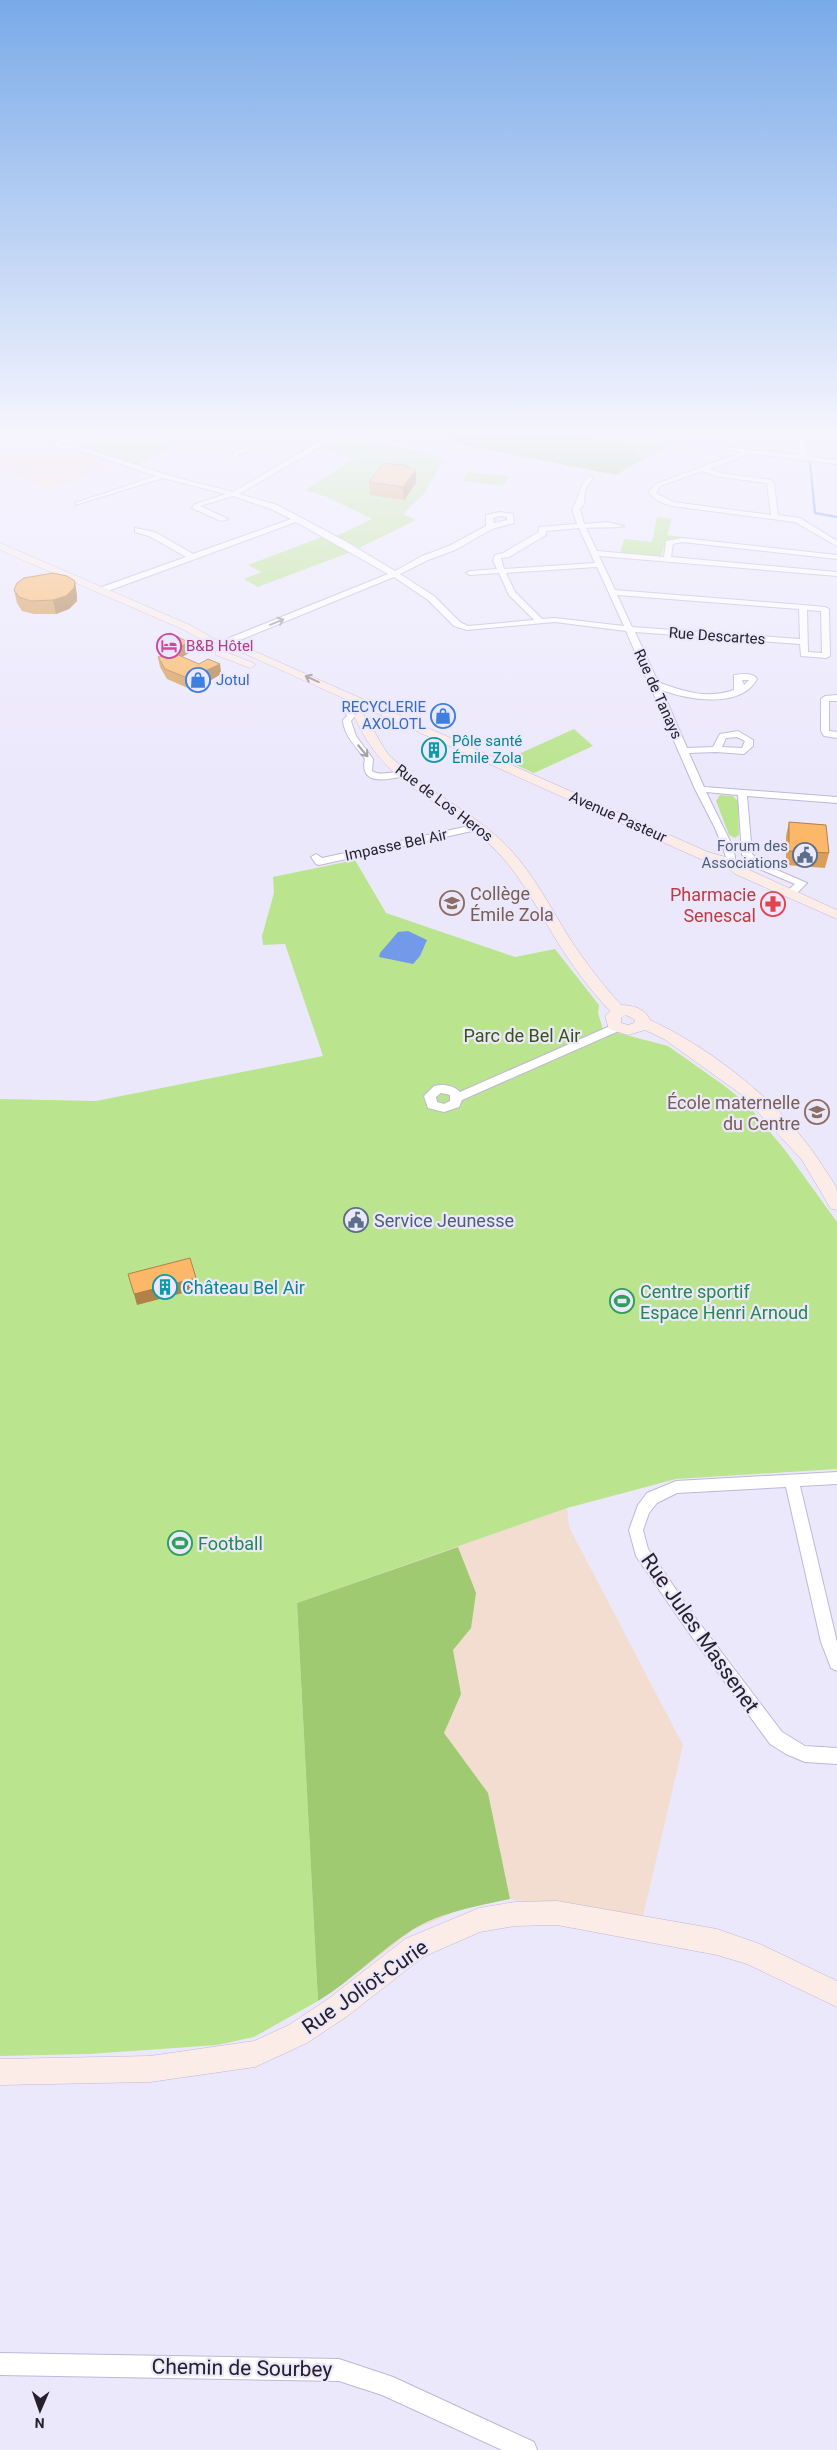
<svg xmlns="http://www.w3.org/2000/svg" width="837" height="2450" font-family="Roboto,sans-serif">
<rect width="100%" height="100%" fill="#ece8fc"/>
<path fill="#f3dcd0" d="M0 429H111L81 446 125 460 49 489 0 469 3 466 0 464Z
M567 1508 569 1527 683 1745 643 1916 510 1899 462 1909 413 1930 334 1991 318 2001 297 1603Z"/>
<path fill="#bae48e" d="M111 429H209L137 464 81 446Z
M362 429H418L390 440 445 459 423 495 403 514 416 520 359 548 337 536 372 519 327 497 305 490 353 459 320 446Z
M548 429H680L677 443 643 459 621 444Z
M684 429 717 430 714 443 681 440Z
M468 472 509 476 503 486 462 481Z
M657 517 672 519 667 535 690 538H676L666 541 661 556 620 553 624 539 652 542Z
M322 537 351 552 258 587 244 579 261 572 248 565Z
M574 729 593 746 534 773 505 760Z
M720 795 733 796 738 801 739 835 735 838 729 835 716 801Z
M355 860 386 913 515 957 555 949 599 1005 598 1013 603 1029 668 1046 722 1084 747 1104 785 1150 837 1222V1469L676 1479 567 1508 297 1603 318 2001 254 2037 217 2045 89 2054 0 2056V1099L96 1101 323 1056 285 944 263 945 262 936 274 893 273 877Z"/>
<path fill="#9fca72" d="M418 429H548L621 444 643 459 616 475 464 445 419 429 393 440 445 459 390 439Z
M458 1547 476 1593 471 1628 453 1650 461 1694 444 1733 488 1793 510 1899C477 1906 441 1912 412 1930 379 1951 351 1981 318 2001L297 1603Z"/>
<path fill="#729ae9" d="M408 931 427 940 420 956 413 964 379 957 380 953 398 932Z"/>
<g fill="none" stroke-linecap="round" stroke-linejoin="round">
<path stroke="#729ae9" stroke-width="2.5" d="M810 463 815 513 837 517"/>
<defs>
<path id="street" d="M18 429C33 428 47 440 62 439 70 439 75 438 81 443L79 446 174 477 233 492 340 429 355 430 421 449V451L409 450 346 432 239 494 277 505 345 541 395 571 422 556 449 546 486 526V515L500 512 513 514 514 523 492 529 455 550 428 560 400 574 434 596 460 622 468 626 534 620 509 595 499 573 470 575 466 573 470 571 497 569 493 561 495 555 503 553 539 532V527L577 524 572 509C580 499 578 484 590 476L593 478 585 490 584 504 580 509 584 524 607 522 624 526C620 528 593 527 586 528L597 551 664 557 666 541 682 538 837 555V559L682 542 673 544 671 557 837 572V576L599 556 615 590 803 605 825 607 829 609 830 656 826 658 801 656 800 644 635 632 658 682C684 692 707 699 734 690V675C741 674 753 672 757 679 741 709 688 700 662 690L687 748 713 747 720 734 738 731 753 740V746L744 754 716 752 689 753 704 787 837 797V803L747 796 752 854 763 864 807 883 794 896H786V892L795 884 757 868 742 855 738 795 706 792 733 847 736 863 731 866 728 865 723 847 714 826 695 789 626 631 555 622 467 630 454 626 428 600 394 577 235 642H229V638L388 574 296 522 105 592H99V588L186 557 149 536 135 532V528L155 532 193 554 291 519 271 509 233 496 200 506 228 519 221 521 192 508 195 504 226 494 163 478 75 505V503L156 476 75 449H60L54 445 56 443ZM66 442 74 444 61 445ZM500 516 507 517V520L494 523 493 518ZM579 528 595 563 504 569 501 558 509 557 546 535V531ZM597 567 624 626 555 618 542 619 515 592 506 573ZM617 595 799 609 800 639 632 627ZM807 610 821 611 822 653 808 652ZM742 680H749L744 685ZM737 737 745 741 742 748 722 747 726 738Z
M244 429H252L231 438 226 437Z
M254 429H261L279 439 238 455 236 459H232L233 453 271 439Z
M801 436 804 438 806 456 837 460V464L757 454 746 455 709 469 721 473 771 480 774 483 778 515 800 518 837 541V546L795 522 672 506C663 503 652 500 649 491L656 484 742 452 725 449V447L799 455 798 438ZM702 471 720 477 767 483 771 515 673 502 656 493 660 486Z
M837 695V701H829V731L837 732V738L824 736 821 731V699L825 696Z
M349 707 352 708 355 716 351 721 356 736 373 759 372 771C383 778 397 768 406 774L404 776C387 780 359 786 365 759 356 746 344 736 343 720L347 716 345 710Z
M478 824 483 827 481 829 319 865 316 864 311 857 316 854 322 858Z
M617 1023 623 1027 621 1030 462 1100 459 1107 444 1112 428 1108 424 1096 434 1086C443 1084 453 1085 460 1092ZM441 1093 450 1095V1101L444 1104 437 1102 436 1097Z
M837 1472V1484L800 1486 837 1642V1671L831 1668 821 1642 786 1487 677 1493 657 1503 649 1513 643 1530 648 1549 697 1620 782 1732 805 1746 837 1748V1764L805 1762 786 1754 770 1744 687 1630 636 1556 629 1530 638 1505 647 1493 676 1481Z
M0 2353 339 2359 393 2377 534 2442 537 2450H502L382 2395 339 2381 0 2375Z"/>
<path id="secondary" d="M0 543 190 625 218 641 216 643H208L182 629 0 550Z
M236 643 708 852 736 860 745 868 837 910V919L735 874 726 866 698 858 232 648V644Z
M220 650 254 663 256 665 250 668 216 655V651Z
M360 712C367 714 381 746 389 755 425 792 474 811 509 848 534 875 551 908 570 939 586 963 603 985 621 1005 633 1005 646 1009 650 1020 714 1049 787 1108 824 1168 828 1175 836 1184 837 1191 837 1197 837 1204 837 1210L831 1209 802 1160 742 1095 664 1039 645 1030 628 1035 609 1029 605 1016 610 1011C589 989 571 964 555 938 535 905 517 868 487 842 436 796 384 785 354 716ZM626 1015 635 1020 634 1023 628 1025 621 1023V1018Z
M557 1901 717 1929 760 1944 837 1981V2007L747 1964 717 1955 557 1925 515 1926 480 1932 423 1957 346 2017 307 2043 255 2067 150 2082 0 2085V2059L150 2056 254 2041 289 2025 328 1999 405 1939 479 1908 515 1902Z"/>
</defs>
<use href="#street" stroke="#beb7d7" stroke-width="2"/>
<use href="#secondary" stroke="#beb7d7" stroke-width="1"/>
<use href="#street" fill="#fff" fill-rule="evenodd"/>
<use href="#secondary" fill="#fbece7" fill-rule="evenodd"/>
</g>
<path fill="#d99e59" d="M369 482 416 483 404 500 370 495Z
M14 590 77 595V601L69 609 56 614H34L22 611 17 603Z
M160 639 188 642 189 653 182 657 199 664H220L221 674 211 680V684L197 692 167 679 160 667 158 657 172 654 162 649Z
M424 746 446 754 434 758 424 753Z
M789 822 829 853 825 868 786 865V836Z"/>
<path fill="#b08149" d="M416 470V483L404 500 403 487Z
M75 581 77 595V601L69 609 56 614 53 600Z
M188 642 189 653 180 658 178 648Z
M220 664 221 674 211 680V684L197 692 195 681 205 671Z
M446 747V754L434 758V751Z
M196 1278 198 1289 137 1305 134 1294Z"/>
<path fill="#fcb868" stroke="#b08149" d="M384 463 403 465 416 470 403 487 369 482Z
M53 573 67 576 75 581 74 588 66 596 53 600 31 601 19 597 14 590 17 583 24 578Z
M170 633 188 642 178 648 160 639Z
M176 654 199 664 208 659 220 664 205 671 210 673 195 681 165 669 158 657Z
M434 740 446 747 434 751 424 746Z
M789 822 826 825 829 853 789 851Z
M190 1258 196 1278 134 1294 128 1274Z"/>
<defs><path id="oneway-shaft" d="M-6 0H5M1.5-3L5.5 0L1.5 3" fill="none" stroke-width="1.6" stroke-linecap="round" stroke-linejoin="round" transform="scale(1.25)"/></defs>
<g stroke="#9c9ba0">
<use href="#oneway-shaft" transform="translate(277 622) rotate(-22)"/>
<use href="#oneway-shaft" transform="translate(363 751) rotate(50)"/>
</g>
<use stroke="#9a9193" href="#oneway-shaft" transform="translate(312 679) rotate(-156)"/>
<linearGradient id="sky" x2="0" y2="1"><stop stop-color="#79aae8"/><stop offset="0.56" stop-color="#f6f5fe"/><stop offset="1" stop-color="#f6f5fe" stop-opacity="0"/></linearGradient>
<rect width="837" height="772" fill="url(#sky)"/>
<defs>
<symbol id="hotel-ring" viewBox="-11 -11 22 22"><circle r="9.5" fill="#ece8fc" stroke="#d1479c" stroke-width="1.5"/><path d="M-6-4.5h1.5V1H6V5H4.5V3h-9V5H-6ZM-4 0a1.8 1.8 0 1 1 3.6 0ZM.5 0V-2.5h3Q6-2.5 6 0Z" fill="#d1479c"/></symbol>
<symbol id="shop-ring" viewBox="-11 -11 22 22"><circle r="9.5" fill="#ece8fc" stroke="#3f7fe0" stroke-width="1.5"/><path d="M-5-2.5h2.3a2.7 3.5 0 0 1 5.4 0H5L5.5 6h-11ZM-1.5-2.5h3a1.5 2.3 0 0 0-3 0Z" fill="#3f7fe0"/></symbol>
<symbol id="building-ring" viewBox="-11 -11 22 22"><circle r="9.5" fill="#ece8fc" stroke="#0f9aa8" stroke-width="1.5"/><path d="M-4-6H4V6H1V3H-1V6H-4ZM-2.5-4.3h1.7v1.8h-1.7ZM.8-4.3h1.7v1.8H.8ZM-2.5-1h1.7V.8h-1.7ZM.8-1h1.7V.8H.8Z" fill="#0f9aa8"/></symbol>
<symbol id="civic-ring" viewBox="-11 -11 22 22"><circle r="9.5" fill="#ece8fc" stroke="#5c6f8a" stroke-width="1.5"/><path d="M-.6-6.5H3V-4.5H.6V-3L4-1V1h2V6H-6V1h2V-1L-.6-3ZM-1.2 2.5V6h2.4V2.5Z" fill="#5c6f8a"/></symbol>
<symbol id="school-ring" viewBox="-11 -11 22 22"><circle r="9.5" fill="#ece8fc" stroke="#8d6e63" stroke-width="1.5"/><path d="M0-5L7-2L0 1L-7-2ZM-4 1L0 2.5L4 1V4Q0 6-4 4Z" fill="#8d6e63"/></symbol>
<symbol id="pharmacy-ring" viewBox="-11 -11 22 22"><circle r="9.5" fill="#ece8fc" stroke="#e0444e" stroke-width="1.5"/><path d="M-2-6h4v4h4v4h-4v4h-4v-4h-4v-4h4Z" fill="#e0444e"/></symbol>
<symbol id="stadium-ring" viewBox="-11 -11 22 22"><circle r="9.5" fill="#ece8fc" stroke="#2e9e5b" stroke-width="1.5"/><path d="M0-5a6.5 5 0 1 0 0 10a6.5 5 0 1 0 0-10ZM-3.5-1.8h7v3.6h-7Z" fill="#2e9e5b"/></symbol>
</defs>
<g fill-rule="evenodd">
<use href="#hotel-ring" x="155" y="632" width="28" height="28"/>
<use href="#shop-ring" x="184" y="666" width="28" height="28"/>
<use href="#shop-ring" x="429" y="702" width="28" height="28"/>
<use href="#building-ring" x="420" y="736" width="28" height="28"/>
<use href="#civic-ring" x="791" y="841" width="28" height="28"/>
<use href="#school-ring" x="438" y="889" width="28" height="28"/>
<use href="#pharmacy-ring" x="759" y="890" width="28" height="28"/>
<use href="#school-ring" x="803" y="1098" width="28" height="28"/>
<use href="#civic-ring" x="342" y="1206" width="28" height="28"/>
<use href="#building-ring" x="151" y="1273" width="28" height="28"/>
<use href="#stadium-ring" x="608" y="1287" width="28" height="28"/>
<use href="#stadium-ring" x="166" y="1529" width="28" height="28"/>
</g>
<g text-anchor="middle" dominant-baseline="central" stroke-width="4.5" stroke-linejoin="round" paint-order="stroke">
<g font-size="15" fill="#24212d" stroke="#ece8fc">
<text transform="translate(717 636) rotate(4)">Rue Descartes</text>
<text transform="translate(658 694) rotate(66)">Rue de Tanays</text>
<text transform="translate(444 803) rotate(37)">Rue de Los Heros</text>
<text transform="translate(618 817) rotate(24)">Avenue Pasteur</text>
<text transform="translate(396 845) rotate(-12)">Impasse Bel Air</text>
</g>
<g font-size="15" fill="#b23c85" stroke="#ece8fc" text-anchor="start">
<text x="186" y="646">B&amp;B Hôtel</text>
</g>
<g font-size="15" fill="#366cbe" stroke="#ece8fc" text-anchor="start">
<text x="216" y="680">Jotul</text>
<text x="426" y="707" text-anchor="end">RECYCLERIE<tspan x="426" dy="17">AXOLOTL</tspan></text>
</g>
<g font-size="15" fill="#0d838f" stroke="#ece8fc" text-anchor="start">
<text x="452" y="741">Pôle santé<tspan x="452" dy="17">Émile Zola</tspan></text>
</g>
<g font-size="15" fill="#4e5e75" stroke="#ece8fc" text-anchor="end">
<text x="788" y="846">Forum des<tspan x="788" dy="17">Associations</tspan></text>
</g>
<g font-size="18" fill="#785e54" stroke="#ece8fc" text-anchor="start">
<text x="470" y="893">Collège<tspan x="470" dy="21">Émile Zola</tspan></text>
<text x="800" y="1102" text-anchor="end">École maternelle<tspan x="800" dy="21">du Centre</tspan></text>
</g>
<g font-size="18" fill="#be3a42" stroke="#ece8fc" text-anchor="end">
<text x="756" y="894">Pharmacie<tspan x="756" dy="21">Senescal</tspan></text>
</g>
<g font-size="18" fill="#395316" stroke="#ece8fc">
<text x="522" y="1035">Parc de Bel Air</text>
</g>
<g font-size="18" fill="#4e5e75" stroke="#ece8fc" text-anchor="start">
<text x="374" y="1220">Service Jeunesse</text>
</g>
<g font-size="18" fill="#0d838f" stroke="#ece8fc" text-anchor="start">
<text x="182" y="1287">Château Bel Air</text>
</g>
<g font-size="18" fill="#27864d" stroke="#ece8fc" text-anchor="start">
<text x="640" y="1291">Centre sportif<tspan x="640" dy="21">Espace Henri Arnoud</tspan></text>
<text x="198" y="1543">Football</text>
</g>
<g font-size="21" fill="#24212d" stroke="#ece8fc">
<text transform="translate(700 1633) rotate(55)">Rue Jules Massenet</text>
<text transform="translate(365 1987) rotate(-35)">Rue Joliot-Curie</text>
<text transform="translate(242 2368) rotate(1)">Chemin de Sourbey</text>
</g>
</g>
<g transform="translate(40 2410) rotate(182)" stroke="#ece8fc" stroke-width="4" paint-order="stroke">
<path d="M0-4L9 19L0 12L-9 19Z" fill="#24212d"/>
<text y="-8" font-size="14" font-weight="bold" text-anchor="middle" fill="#24212d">N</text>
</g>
</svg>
